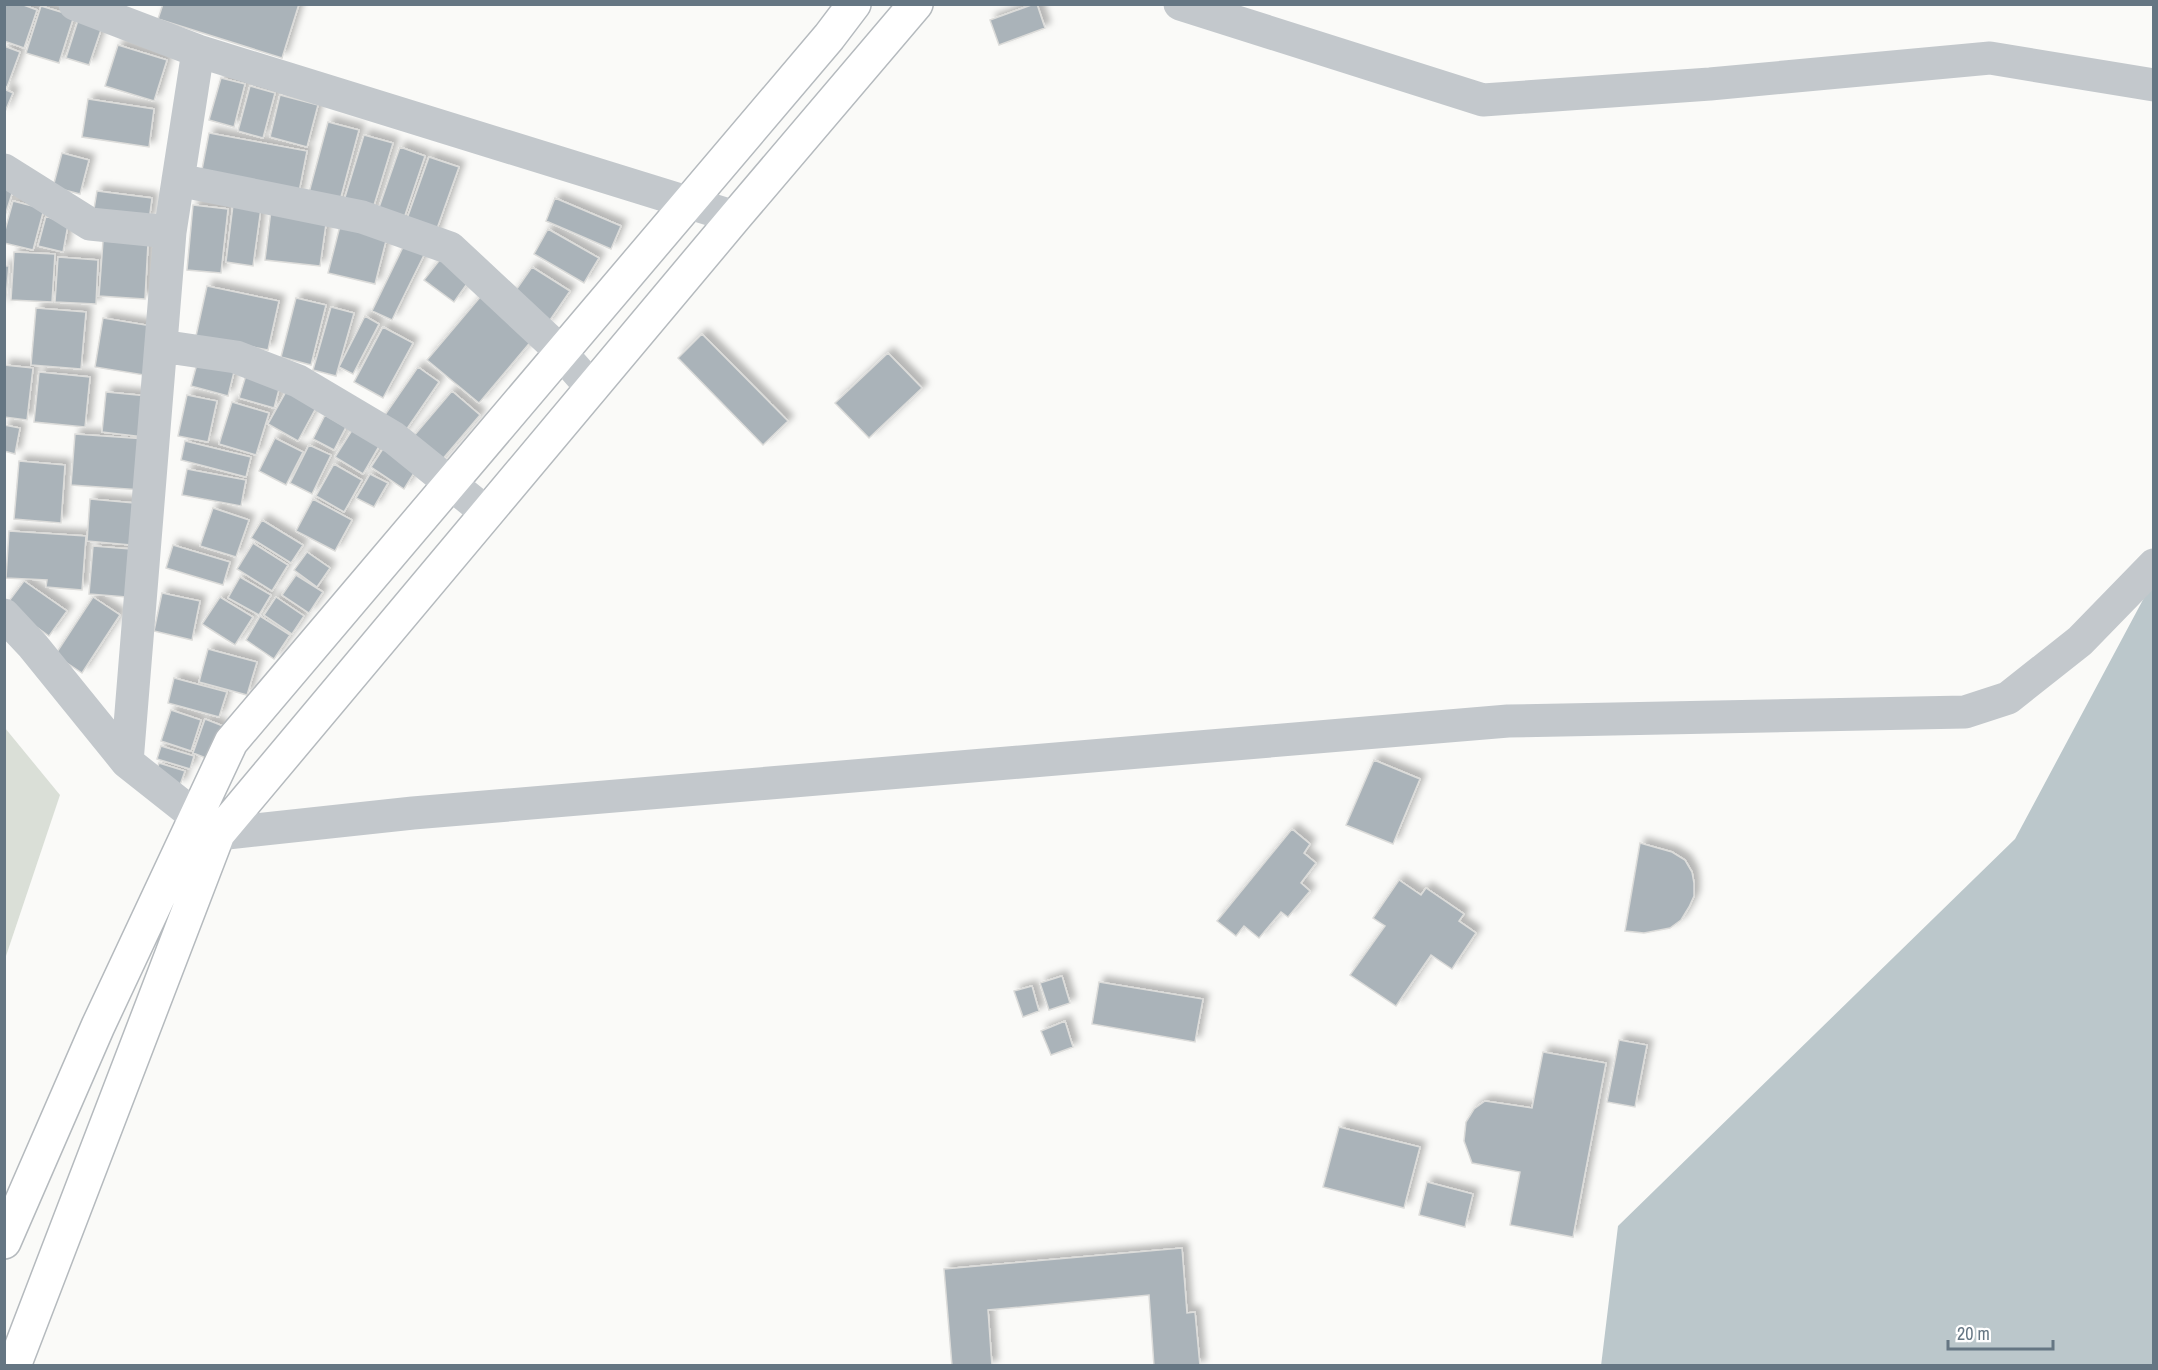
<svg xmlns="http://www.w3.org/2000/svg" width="2158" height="1370" font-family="'Archivo Narrow',sans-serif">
<defs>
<filter id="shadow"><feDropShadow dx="5.5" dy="-5.5" stdDeviation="3" flood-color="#0004"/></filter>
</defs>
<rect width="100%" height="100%" fill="#fafaf8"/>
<path fill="#dadfd7" d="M5 728 60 795 5 959Z"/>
<path fill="#bbc7cb" d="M2153 581V1365L1601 1366 1618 1226 2015 839Z"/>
<path fill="#aab3b9" stroke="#dcdcda" stroke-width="1.5" filter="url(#shadow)" d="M4 4H21L37 10 24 48 4 41Z
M163 4H299L282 58 158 19Z
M1034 4H1037L1045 28 999 45 990 20Z
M41 6 74 16 59 63 26 53Z
M80 14 104 21 89 65 66 58Z
M118 45 167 60 154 101 105 86Z
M4 46 20 52 7 87 4 86Z
M221 78 245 84 234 127 209 120Z
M250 86 275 93 263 138 238 131Z
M4 89 13 93 4 114Z
M280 95 318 105 307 147 270 137Z
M88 99 154 109 149 147 82 137Z
M328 122 359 130 338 208 307 200Z
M209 133 307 151 298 197 200 180Z
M364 135 393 143 371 215 342 207Z
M400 147 425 156 401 227 375 219Z
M62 153 89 160 80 194 53 187Z
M429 157 459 167 434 237 404 227Z
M4 181 15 184 4 219Z
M97 191 152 198 149 221 93 215Z
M555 198 621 226 611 249 546 221Z
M13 201 44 209 33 250 4 243V234Z
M193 205 228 209 221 273 187 270Z
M233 205 261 208 253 266 226 262Z
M271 210 327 217 320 266 265 260Z
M46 216 68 225 63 252 38 246Z
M340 226 387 237 375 284 328 273Z
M548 229 599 258 584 283 534 254Z
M103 241 148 243 145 299 99 296Z
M405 243 425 253 392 320 372 311Z
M14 252 55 254 52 302 11 300Z
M445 253 474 274 454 302 424 280Z
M58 257 98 260 96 304 55 302Z
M4 266H9L5 306H4Z
M532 267 570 291 546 326 509 300Z
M207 286 279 301 268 350 196 336Z
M481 296 533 339 479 403 427 360Z
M296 298 326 305 311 365 281 357Z
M331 307 354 313 336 376 313 370Z
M36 308 86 312 81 369 31 365Z
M365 316 379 324 353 374 339 367Z
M103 318 158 327 150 376 95 367Z
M383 327 413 343 383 398 354 382Z
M702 334 788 421 763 445 678 358Z
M888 353 922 388 869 438 835 403Z
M198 360 235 368 228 396 191 386Z
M4 365 33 368 27 420 4 417Z
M418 367 439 382 402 436 380 422Z
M39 372 90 377 85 427 34 422Z
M247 372 281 382 274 408 239 398Z
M287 390 317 406 298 441 268 424Z
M452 391 480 415 435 468 407 444Z
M106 392 148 396 144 437 102 432Z
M187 395 217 401 208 442 178 436Z
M232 402 269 413 256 455 219 444Z
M325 415 346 427 334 450 313 439Z
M4 425 20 428 15 454 4 451Z
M354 427 381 443 363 474 335 457Z
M75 434 146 439 142 490 71 485Z
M275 438 303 452 286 485 259 471Z
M185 441 251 457 246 477 181 460Z
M388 441 421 462 404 489 371 467Z
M309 445 331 455 312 494 290 483Z
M19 461 65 465 61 523 14 519Z
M334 464 362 480 344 512 316 496Z
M187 469 246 480 241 506 182 495Z
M370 474 388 483 374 507 356 498Z
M90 499 134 503 131 545 87 541Z
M313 499 352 520 335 551 296 531Z
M213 508 249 520 236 557 200 546Z
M262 520 303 545 291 563 251 538Z
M9 531 86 536 82 590 46 587 47 580 6 578Z
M253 543 288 565 272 591 237 569Z
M173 545 230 562 223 585 166 568Z
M93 546 131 549 127 597 89 594Z
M307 552 330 568 317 587 294 570Z
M296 575 323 592 309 613 282 595Z
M240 577 271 595 259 615 228 598Z
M24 581 67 611 49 636 6 605Z
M162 593 200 601 192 640 154 631Z
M93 597 120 615 82 673 55 655Z
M220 597 253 617 235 645 202 624Z
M276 597 304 616 292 634 264 615Z
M260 616 290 635 274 659 246 640Z
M208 649 257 662 247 695 199 682Z
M174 678 227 692 219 717 168 703Z
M171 710 201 720 191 751 161 741Z
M205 719 223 726 211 760 193 753Z
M161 746 194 756 190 769 157 759Z
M1374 760 1420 779 1393 844 1346 825Z
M159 763 185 771 180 785 155 777Z
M1292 829 1310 844 1304 853 1316 863 1301 883 1310 891 1288 917 1281 912 1259 938 1244 926 1236 936 1217 921Z
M1640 843 1672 852 1685 860 1692 872 1694 883V896L1689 907 1681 920 1670 928 1644 933 1625 931Z
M1399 880 1421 895 1426 888 1464 914 1459 921 1476 933 1452 969 1431 955 1396 1006 1350 975 1385 926 1373 918Z
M1062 976 1070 1003 1049 1010 1040 983Z
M1099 982 1203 999 1195 1042 1092 1024Z
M1032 986 1039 1011 1023 1017 1014 991Z
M1065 1021 1073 1047 1051 1055 1041 1031Z
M1619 1040 1647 1045 1635 1107 1607 1102Z
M1543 1052 1606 1063 1573 1237 1510 1225 1520 1172 1472 1163 1464 1141 1466 1122 1474 1109 1485 1101 1532 1108Z
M1339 1127 1420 1147 1404 1208 1323 1187Z
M1427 1182 1473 1194 1465 1227 1419 1215Z
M1182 1248 1187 1313 1195 1312 1200 1366H1154L1149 1295 988 1310 992 1366H952L944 1269Z"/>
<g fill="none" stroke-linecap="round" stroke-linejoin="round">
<defs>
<path id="major" d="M4 1242 98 1026 231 742 829 37 854 4
M14 1366 218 834 735 217 916 4"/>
</defs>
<use href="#major" stroke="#b5babe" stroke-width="36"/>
<path stroke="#c3c8cc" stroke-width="33" d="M75 4 198 51 735 217
M1180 4 1483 100 1710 84 1990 58 2154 85
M4 170 90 224 170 232
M178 180 362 217 450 248 555 346 592 388
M161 346 236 357 298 381 394 438 487 513
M4 615 33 646 127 762 218 834 413 813 1508 721 1965 712 2008 698 2080 641 2154 565
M127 762 170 232 198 51"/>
<use href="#major" stroke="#fff" stroke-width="33"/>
</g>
<rect width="2158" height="1370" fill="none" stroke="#657683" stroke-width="12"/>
<path d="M1948 1340v9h105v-9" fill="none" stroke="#657683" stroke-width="3"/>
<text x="1957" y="1340" font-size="18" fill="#657683" stroke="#ffffff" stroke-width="4.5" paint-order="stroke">20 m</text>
</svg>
